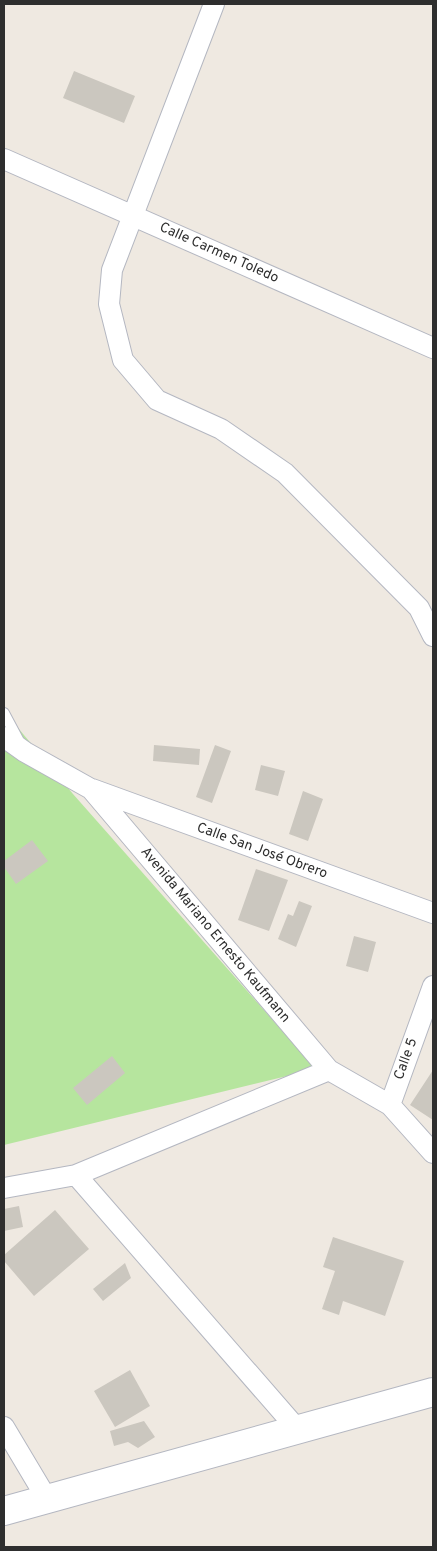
<svg xmlns="http://www.w3.org/2000/svg" width="437" height="1551" font-family="Overpass,sans-serif">
<rect width="100%" height="100%" fill="#efe9e1"/>
<path fill="#b6e59e" d="M4 711 73 794 316 1069 4 1145Z"/>
<path fill="#cbc7bf" d="M74 71 135 96 124 123 63 98Z
M154 745 200 749 199 765 153 761Z
M215 745 231 751 212 803 196 797Z
M261 765 285 771 278 796 255 790Z
M303 791 323 799 308 841 289 834Z
M32 840 48 861 16 884 4 867V861Z
M256 869 288 880 269 931 238 920Z
M299 901 312 906 296 947 278 939 288 914 293 916Z
M354 936 376 942 368 972 346 966Z
M112 1056 125 1073 87 1105 73 1088Z
M433 1070V1120L410 1105Z
M19 1206 23 1227 4 1231V1209Z
M55 1210 89 1249 34 1296 4 1261V1255Z
M333 1237 404 1261 385 1316 343 1301 339 1315 322 1309 335 1271 323 1267Z
M125 1263 131 1278 103 1301 93 1289Z
M130 1370 150 1406 115 1427 94 1391Z
M144 1421 155 1437 138 1448 128 1442 114 1446 110 1431Z"/>
<g fill="none" stroke-linecap="round" stroke-linejoin="round">
<defs>
<path id="lane" d="M4 713 20 743"/>
<path id="street" d="M214 4 112 270 109 304 123 360 157 400 221 429 285 473 419 608 433 636
M4 159 433 348
M4 737 25 752 91 789 329 1070 390 1105 433 1153
M92 789 433 913
M390 1105 433 986
M76 1175 299 1431
M4 1188 76 1175 329 1070
M4 1427 47 1499"/>
<path id="secondary" d="M4 1511 433 1392"/>
</defs>
<use href="#lane" stroke="#b4b7c1" stroke-width="12"/>
<use href="#street" stroke="#b4b7c1" stroke-width="22"/>
<use href="#secondary" stroke="#b4b7c1" stroke-width="30"/>
<use href="#lane" stroke="#fff" stroke-width="10"/>
<use href="#street" stroke="#fff" stroke-width="20"/>
<use href="#secondary" stroke="#fff" stroke-width="28"/>
</g>
<g text-anchor="middle" dominant-baseline="central" stroke-width="4" stroke-linejoin="round" paint-order="stroke">
<g font-size="14" fill="#2e2e2e" stroke="#fff">
<text transform="translate(219 253) rotate(24)">Calle Carmen Toledo</text>
<text transform="translate(262 851) rotate(20)">Calle San José Obrero</text>
<text transform="translate(215 935) rotate(50)">Avenida Mariano Ernesto Kaufmann</text>
<text transform="translate(406 1059) rotate(-70)">Calle 5</text>
</g>
</g>
<rect width="437" height="1551" fill="none" stroke="#2e2e2e" stroke-width="10"/>
</svg>
